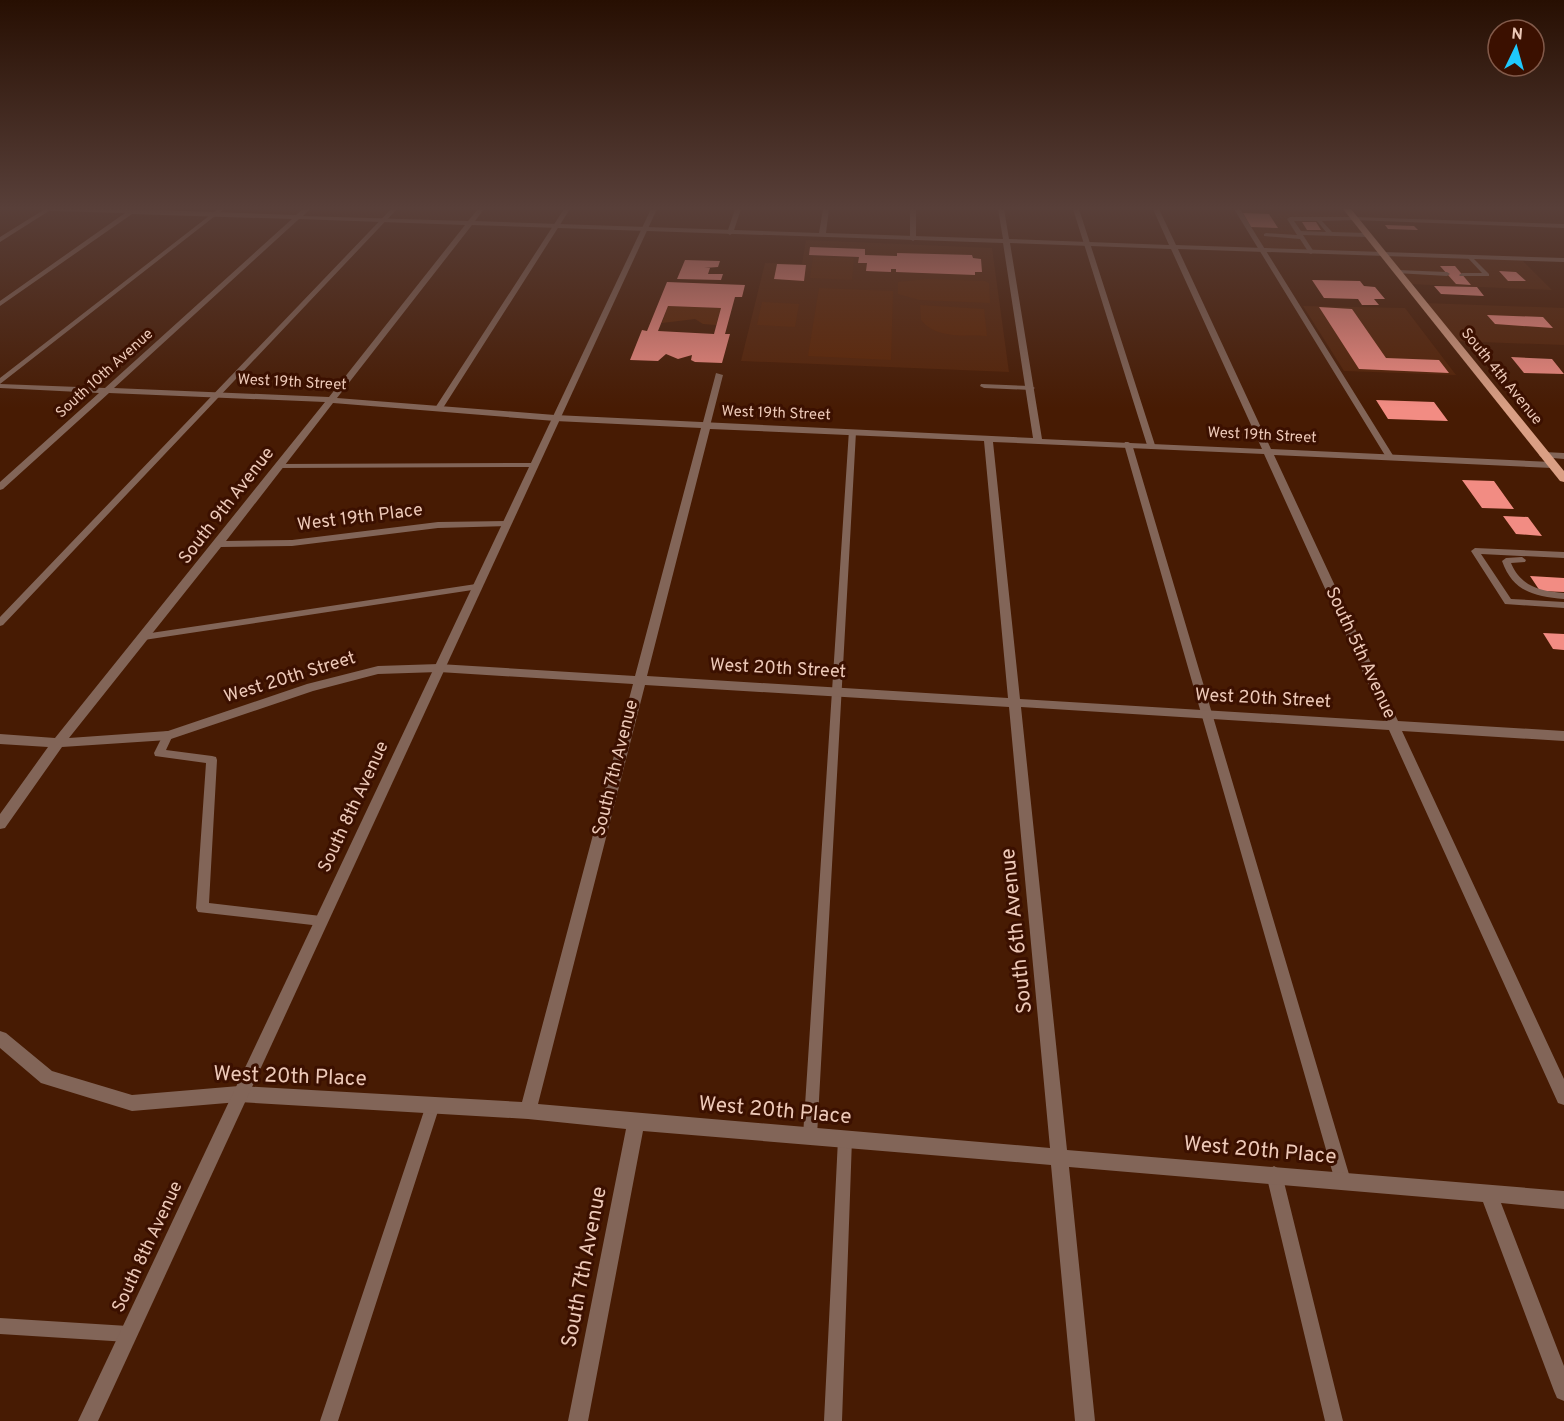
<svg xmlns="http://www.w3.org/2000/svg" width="1564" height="1421" font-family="Overpass,sans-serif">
<rect width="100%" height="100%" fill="#471b03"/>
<path fill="#552307" d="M1239 212 1352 215 1384 254 1521 259 1552 290 1409 284 1424 303 1564 308V345L1453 341 1384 255 1262 250Z
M806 240 992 248 1009 372 741 361 765 263 802 264Z
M1303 306 1405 308 1456 375 1344 371Z"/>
<path fill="#5d2504" d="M813 257 854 258 852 280 810 278Z
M926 279 985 281 989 283 990 303 919 300 898 294V282Z
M819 288 893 291 891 360 808 356Z
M762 302 799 304 795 327 757 325Z
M920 305 984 309 987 336C965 335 936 339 921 320Z
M668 306 721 308 716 325 703 324 695 319 662 323Z"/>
<path fill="#f28c83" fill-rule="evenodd" d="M1243 213 1269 214 1278 228 1251 227Z
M1302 222H1316L1321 230H1307Z
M1385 225 1414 226 1418 230 1388 229Z
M810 247 865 249V255L897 256V253L972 255 973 258 981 259 982 272H975V275L896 272V269H891V272L866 271 867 263H858L859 257 809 255Z
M685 260 720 261 718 267 704 268H710L708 274H723L721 280 677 279Z
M777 264 806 265 804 281 774 279Z
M1440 266H1455L1471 285 1456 284Z
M1499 271 1516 272 1526 281H1508Z
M1312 280 1360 281 1364 286 1375 287 1385 299H1374L1379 305H1362L1358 299 1324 298Z
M667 282 745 285 742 297H735L725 334H730L722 363 695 362 691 360 692 355 678 359 666 354 658 361 630 360 642 330 647 331ZM668 306 721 308 714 334 658 331Z
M1434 286 1477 287 1484 296 1441 294Z
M1319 307 1352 309 1386 358 1439 360 1449 373 1359 369Z
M1487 315 1543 317 1553 328 1495 324Z
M1511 357 1552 359 1564 374 1524 373Z
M1376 400 1434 402 1448 421 1388 419Z
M1462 480 1494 481 1514 509 1482 508Z
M1503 516 1528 517 1542 536 1516 534Z
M1530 576 1564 578V592L1540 591Z
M1543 633 1564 634V650L1553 649Z"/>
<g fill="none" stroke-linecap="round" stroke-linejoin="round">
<path fill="#826558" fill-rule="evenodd" d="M45 209H52L0 242V237Z
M218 209H224L0 384V378Z
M391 209H397L3 625 0 626V617Z
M564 209H570L443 408 436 410 435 408Z
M735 209H741L733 233 730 235 727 233Z
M910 209H916V239L913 241 910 239Z
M1073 209H1079L1155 445 1154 447H1148L1147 445Z
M1234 209H1240L1394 457 1393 459H1387L1386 457Z
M1290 217H1355L1358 219 1357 220 1322 221 1332 232 1368 233 1371 235 1368 237 1303 235 1314 252 1311 254 1309 253 1300 239 1264 236V234L1266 233 1297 235 1287 219ZM1294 221H1317L1326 232 1301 231Z
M1470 255 1489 274V276H1460L1459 275 1462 273H1482L1467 257Z
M1398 270 1447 272 1450 274 1447 276 1396 273V271Z
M716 373 723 375 710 426 706 428 702 426Z
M981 384 1031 386 1035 388 1031 390 984 388 980 386Z
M849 430 856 432 817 1136 815 1141 810 1143 805 1141 803 1136Z
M1125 442H1128L1132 444 1351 1181 1348 1186 1343 1189 1338 1186 1335 1181 1124 444Z
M533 463H536V467L280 468 276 466 280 464Z
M1475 548 1564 552V558L1481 554 1511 599 1564 602V608L1505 604 1471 551Z
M1522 557 1526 560 1525 562 1511 563C1521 587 1541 591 1564 593V599C1534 596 1513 592 1502 561L1506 558Z
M476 584 481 587 479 589 144 640 139 637 144 634Z
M168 731 172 732 173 735 166 750 212 756 216 757 217 760 209 903 321 916 325 917 327 921 325 925 321 926 198 912 196 908 206 763 155 756 154 753 163 735 164 732Z
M433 1098 438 1100 440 1105 338 1421H320L426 1105 428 1100Z
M845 1132 850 1134 852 1139 842 1421H824L838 1139 840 1134Z
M1274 1166 1279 1169 1282 1174 1343 1421H1325L1266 1174 1269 1169Z
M0 1318 128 1326 134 1328 136 1334 134 1340 128 1342 0 1334Z"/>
<path fill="#826558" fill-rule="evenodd" d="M48 209H132L296 215 303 209H310L303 216 468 221 478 209H484L475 221 819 233 823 209H829L826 233 1003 239 998 209H1004L1009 239 1169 245 1153 209H1159L1176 245 1564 258V262L1178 249 1271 449 1552 462 1557 465 1552 468 1274 455 1398 721 1564 731V741L1402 731 1564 1079V1105L1558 1103 1389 730 1021 707 1067 1150 1564 1191V1209L1501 1203 1564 1366V1401L1557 1398 1554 1391 1483 1202 1069 1167 1095 1421H1075L1051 1165 643 1131 588 1421H568L626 1129 528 1119 239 1102 132 1111 41 1083 0 1048V1031L6 1033 52 1071 132 1095 239 1086 522 1102 633 684 439 672 378 674 313 691 168 740 62 747 5 828 0 829V814L48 747 0 744V734L55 738 325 402 109 393 3 489 0 490V482L99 393 0 388V384L105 388 292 219 132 214 0 306V301L125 213 51 211ZM299 219 465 225 329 397 114 388ZM472 225 1003 243 1033 438 555 415 337 398ZM1010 243 1171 249 1262 449 1042 439ZM333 403 555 421 701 428 635 676 439 664 378 666 307 684 168 731 69 738 221 547 292 546 438 528 509 526V522L506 521 438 522 292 540 226 541ZM710 429 984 441 1008 698 647 676ZM993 442 1264 454 1385 721 1020 699ZM645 685 1009 707 1050 1148 538 1104Z
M1355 217 1564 224V228L1353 220V218Z
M1544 452 1564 453V459L1541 457 1539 455Z"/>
<path fill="#826558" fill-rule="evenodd" d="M651 209H657L98 1421H78Z"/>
<path fill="#da9f84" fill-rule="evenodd" d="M1343 209H1351L1564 471V482L1560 481Z"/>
</g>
<linearGradient id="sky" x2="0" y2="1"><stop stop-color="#270f02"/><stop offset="0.51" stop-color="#583f39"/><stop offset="1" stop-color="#583f39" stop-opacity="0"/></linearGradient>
<rect width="1564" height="408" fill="url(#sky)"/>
<g text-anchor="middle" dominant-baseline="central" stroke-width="6" stroke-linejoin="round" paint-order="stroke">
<g font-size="15" fill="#edc9b8" stroke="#3b1000">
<text transform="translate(105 374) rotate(-42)">South 10th Avenue</text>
<text transform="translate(1501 377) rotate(51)">South 4th Avenue</text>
<text transform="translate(292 383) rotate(3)">West 19th Street</text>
<text transform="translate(776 414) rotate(2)">West 19th Street</text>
<text transform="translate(1262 436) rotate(3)">West 19th Street</text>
</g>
<g font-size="18" fill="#edc9b8" stroke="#3b1000">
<text transform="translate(227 506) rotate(-52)">South 9th Avenue</text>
<text transform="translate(360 518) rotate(-7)">West 19th Place</text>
<text transform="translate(1360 653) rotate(65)">South 5th Avenue</text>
<text transform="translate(778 669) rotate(3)">West 20th Street</text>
<text transform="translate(290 678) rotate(-17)">West 20th Street</text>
<text transform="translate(1263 699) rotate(3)">West 20th Street</text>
<text transform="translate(616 768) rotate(-76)">South 7th Avenue</text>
<text transform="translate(354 807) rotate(-65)">South 8th Avenue</text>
<text transform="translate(148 1247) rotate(-65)">South 8th Avenue</text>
</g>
<g font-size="21" fill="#edc9b8" stroke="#3b1000">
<text transform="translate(1017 931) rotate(-96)">South 6th Avenue</text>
<text transform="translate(290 1077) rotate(2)">West 20th Place</text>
<text transform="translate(775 1111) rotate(5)">West 20th Place</text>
<text transform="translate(1260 1151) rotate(5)">West 20th Place</text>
<text transform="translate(585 1267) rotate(-79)">South 7th Avenue</text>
</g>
</g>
<g transform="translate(1516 48) rotate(5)"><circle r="28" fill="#3b1000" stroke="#825a4a" stroke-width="1.5"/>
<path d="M0-4.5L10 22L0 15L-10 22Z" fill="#1fc9fd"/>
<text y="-9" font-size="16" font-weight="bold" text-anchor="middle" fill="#edc9b8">N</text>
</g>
</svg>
